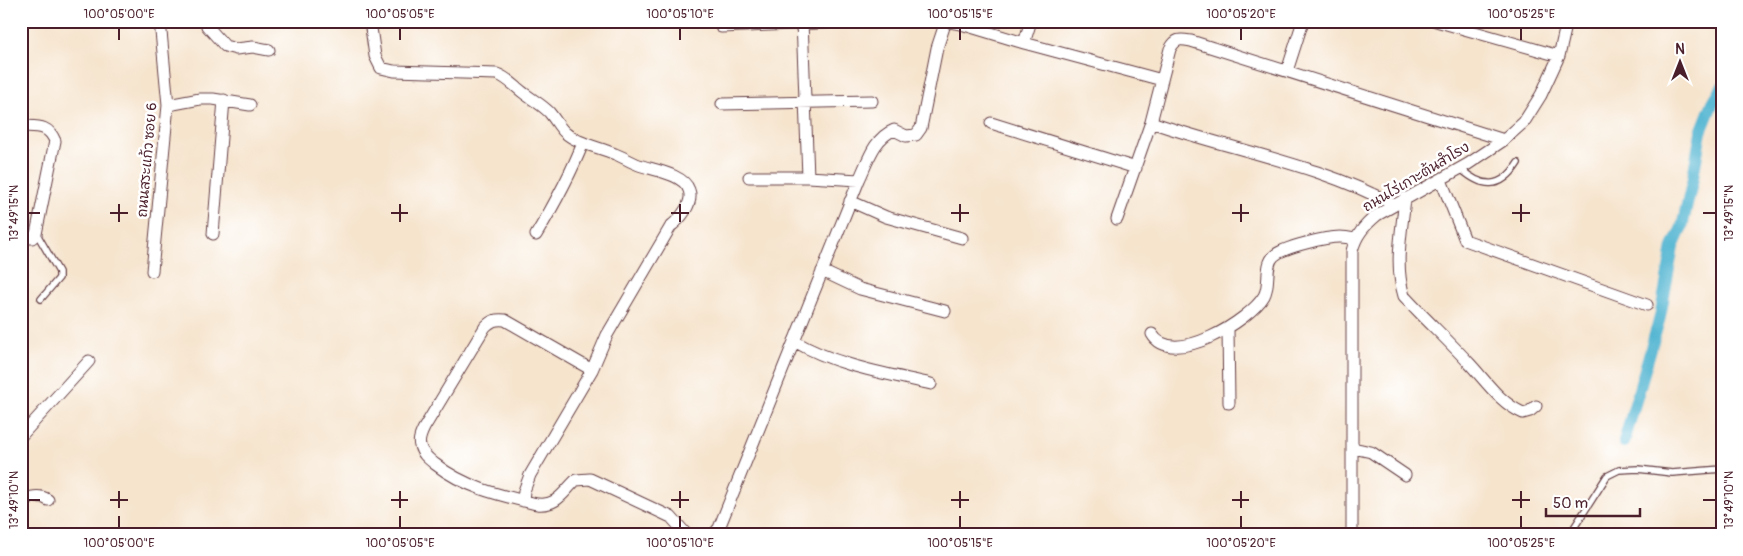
<svg xmlns="http://www.w3.org/2000/svg" width="1743" height="556" font-family="Pangolin,'Playpen Sans Thai',sans-serif">
<rect width="100%" height="100%" fill="#fff"/>
<filter id="ink" filterUnits="userSpaceOnUse"><feTurbulence type="fractalNoise" baseFrequency=".02" numOctaves="2"/><feDisplacementMap in="SourceGraphic" scale="10" xChannelSelector="R" yChannelSelector="G"/><feConvolveMatrix kernelMatrix="1 2 1 2 8 2 1 2 1" color-interpolation-filters="sRGB"/></filter>
<filter id="wash" filterUnits="userSpaceOnUse"><feTurbulence type="fractalNoise" baseFrequency=".0096" numOctaves="4" result="noise"/><feDisplacementMap in="SourceGraphic" scale="20" xChannelSelector="R" yChannelSelector="G"/><feGaussianBlur stdDeviation="1.12" result="paint"/><feColorMatrix in="noise" values="0 0 0 0 0 0 0 0 0 0 0 0 0 0 0 0 0 1.4 0 .05"/><feComposite in="paint" operator="in"/></filter>
<g filter="url(#wash)">
<rect width="100%" height="100%" fill="#f6e4cd"/>
<g fill="none" stroke-linecap="round" stroke-linejoin="round">
<path stroke="#52b5d1" stroke-width="12" d="M1624 442 1660 317 1673 247 1682 227 1692 183 1701 132 1713 102 1722 87"/>
</g>
</g>
<g filter="url(#ink)">
<g fill="none" stroke-linecap="round" stroke-linejoin="round">
<defs>
<path id="service" d="M1461 169C1482 188 1501 190 1518 163
M37 234 59 272V278L41 299
M1570 534 1607 476 1619 470 1638 469 1672 473 1722 469"/>
<path id="minor" d="M206 21 207 26 225 46 236 49 253 47 269 50
M370 21 375 56 381 68 394 71 497 74C508 78 515 87 525 94 533 100 541 104 549 112 560 125 561 134 579 141 590 146 603 149 615 154 623 157 631 162 639 165 653 170 684 174 689 190 694 203 680 219 671 226L607 335 592 370 530 475 524 491 523 501
M802 21 808 177
M1436 21 1559 56
M721 27 870 21
M1024 43 1162 80
M1287 71 1303 21
M722 104 872 101
M168 105 200 99H213L250 105
M1151 122C1231 150 1319 164 1394 205
M991 123 1136 168
M21 126C37 127 48 124 55 141L36 234 32 238H21
M749 177H808L859 180
M1441 180 1465 240 1647 305
M1405 198C1402 230 1394 264 1404 296 1425 319 1448 340 1469 363 1486 381 1500 403 1523 413L1530 411 1536 406
M850 201 886 217 962 238
M1117 219 1151 122 1170 49C1176 38 1180 39 1191 41L1504 140
M213 234 224 100
M536 235C554 205 570 176 583 143
M152 271 168 105 160 21
M822 271 860 289 945 311
M1228 329 1229 403
M1152 334C1172 369 1250 320 1264 296 1271 284 1264 265 1274 256 1283 247 1327 237 1340 237 1345 237 1350 238 1355 239
M794 341C837 366 883 373 931 384
M592 370 505 320C496 319 492 320 485 327L424 428C421 434 418 440 420 446 422 454 429 459 435 464 466 488 499 495 537 504 558 506 563 492 576 480L590 479 671 517 687 535
M21 436 89 361
M1353 448 1371 452 1405 475
M21 501C30 497 39 494 48 500
M713 535 719 528 859 180C868 161 874 138 894 130L906 136 916 135 921 128 937 48 945 24 950 22 961 24 1024 43 1031 21
M1352 535V251C1356 235 1364 226 1377 215L1468 164 1504 140 1524 122 1541 95 1559 56 1567 21
M1569 535H1570"/>
</defs>
<use href="#service" stroke="#643d43" stroke-width="8"/>
<use href="#minor" stroke="#643d43" stroke-width="13"/>
<use href="#service" stroke="#fff" stroke-width="5.5"/>
<use href="#minor" stroke="#fff" stroke-width="11"/>
</g>
</g>
<path fill="none" stroke="#4a1f2b" stroke-width="2" d="M119 28V40M400 28V40M680 28V40M960 28V40M1241 28V40M1521 28V40M119 204V222M400 204V222M680 204V222M960 204V222M1241 204V222M1521 204V222M28 213H40M110 213H128M391 213H408M671 213H689M951 213H969M1232 213H1249M1512 213H1530M1703 213H1716M119 491V508M400 491V508M680 491V508M960 491V508M1241 491V508M1521 491V508M28 500H40M110 500H128M391 500H408M671 500H689M951 500H969M1232 500H1249M1512 500H1530M1703 500H1716M119 516V528M400 516V528M680 516V528M960 516V528M1241 516V528M1521 516V528"/>
<g text-anchor="middle" dominant-baseline="central" stroke-width="5" stroke-linejoin="round" paint-order="stroke">
<g font-size="14" fill="#4a1f2b" stroke="#fff">
<text transform="translate(147 160) rotate(-85)">ถนนสระแก้ว ซอย 6</text>
<text transform="translate(1416 177) rotate(-31)">ถนนไร่เกาะต้นสำโรง</text>
</g>
</g>
<rect width="1743" height="556" fill="none" stroke="#fff" stroke-width="55"/>
<g transform="translate(1680 62)" stroke="#ffffff" stroke-width="4" paint-order="stroke">
<path d="M0-4L9 19L0 12L-9 19Z" fill="#4a1f2b"/>
<text y="-8" font-size="14" font-weight="bold" text-anchor="middle" fill="#4a1f2b">N</text>
</g>
<path d="M1546 508v8h94v-8" fill="none" stroke="#4a1f2b" stroke-width="2.5"/>
<text x="1553" y="508" font-size="15" fill="#4a1f2b" stroke="#ffffff" stroke-width="4" paint-order="stroke">50 m</text>
<rect x="28" y="28" width="1688" height="500" fill="none" stroke="#4a1f2b" stroke-width="2"/>
<g font-size="12" text-anchor="middle" fill="#4a1f2b">
<text x="119" y="18">100°05'00"E</text>
<text x="400" y="18">100°05'05"E</text>
<text x="680" y="18">100°05'10"E</text>
<text x="960" y="18">100°05'15"E</text>
<text x="1241" y="18">100°05'20"E</text>
<text x="1521" y="18">100°05'25"E</text>
<text transform="translate(14 213) rotate(-90)" y="4">13°49'15"N</text>
<text transform="translate(1729 213) rotate(-90)" y="4">13°49'15"N</text>
<text transform="translate(14 500) rotate(-90)" y="4">13°49'10"N</text>
<text transform="translate(1729 500) rotate(-90)" y="4">13°49'10"N</text>
<text x="119" y="547">100°05'00"E</text>
<text x="400" y="547">100°05'05"E</text>
<text x="680" y="547">100°05'10"E</text>
<text x="960" y="547">100°05'15"E</text>
<text x="1241" y="547">100°05'20"E</text>
<text x="1521" y="547">100°05'25"E</text>
</g>
</svg>
